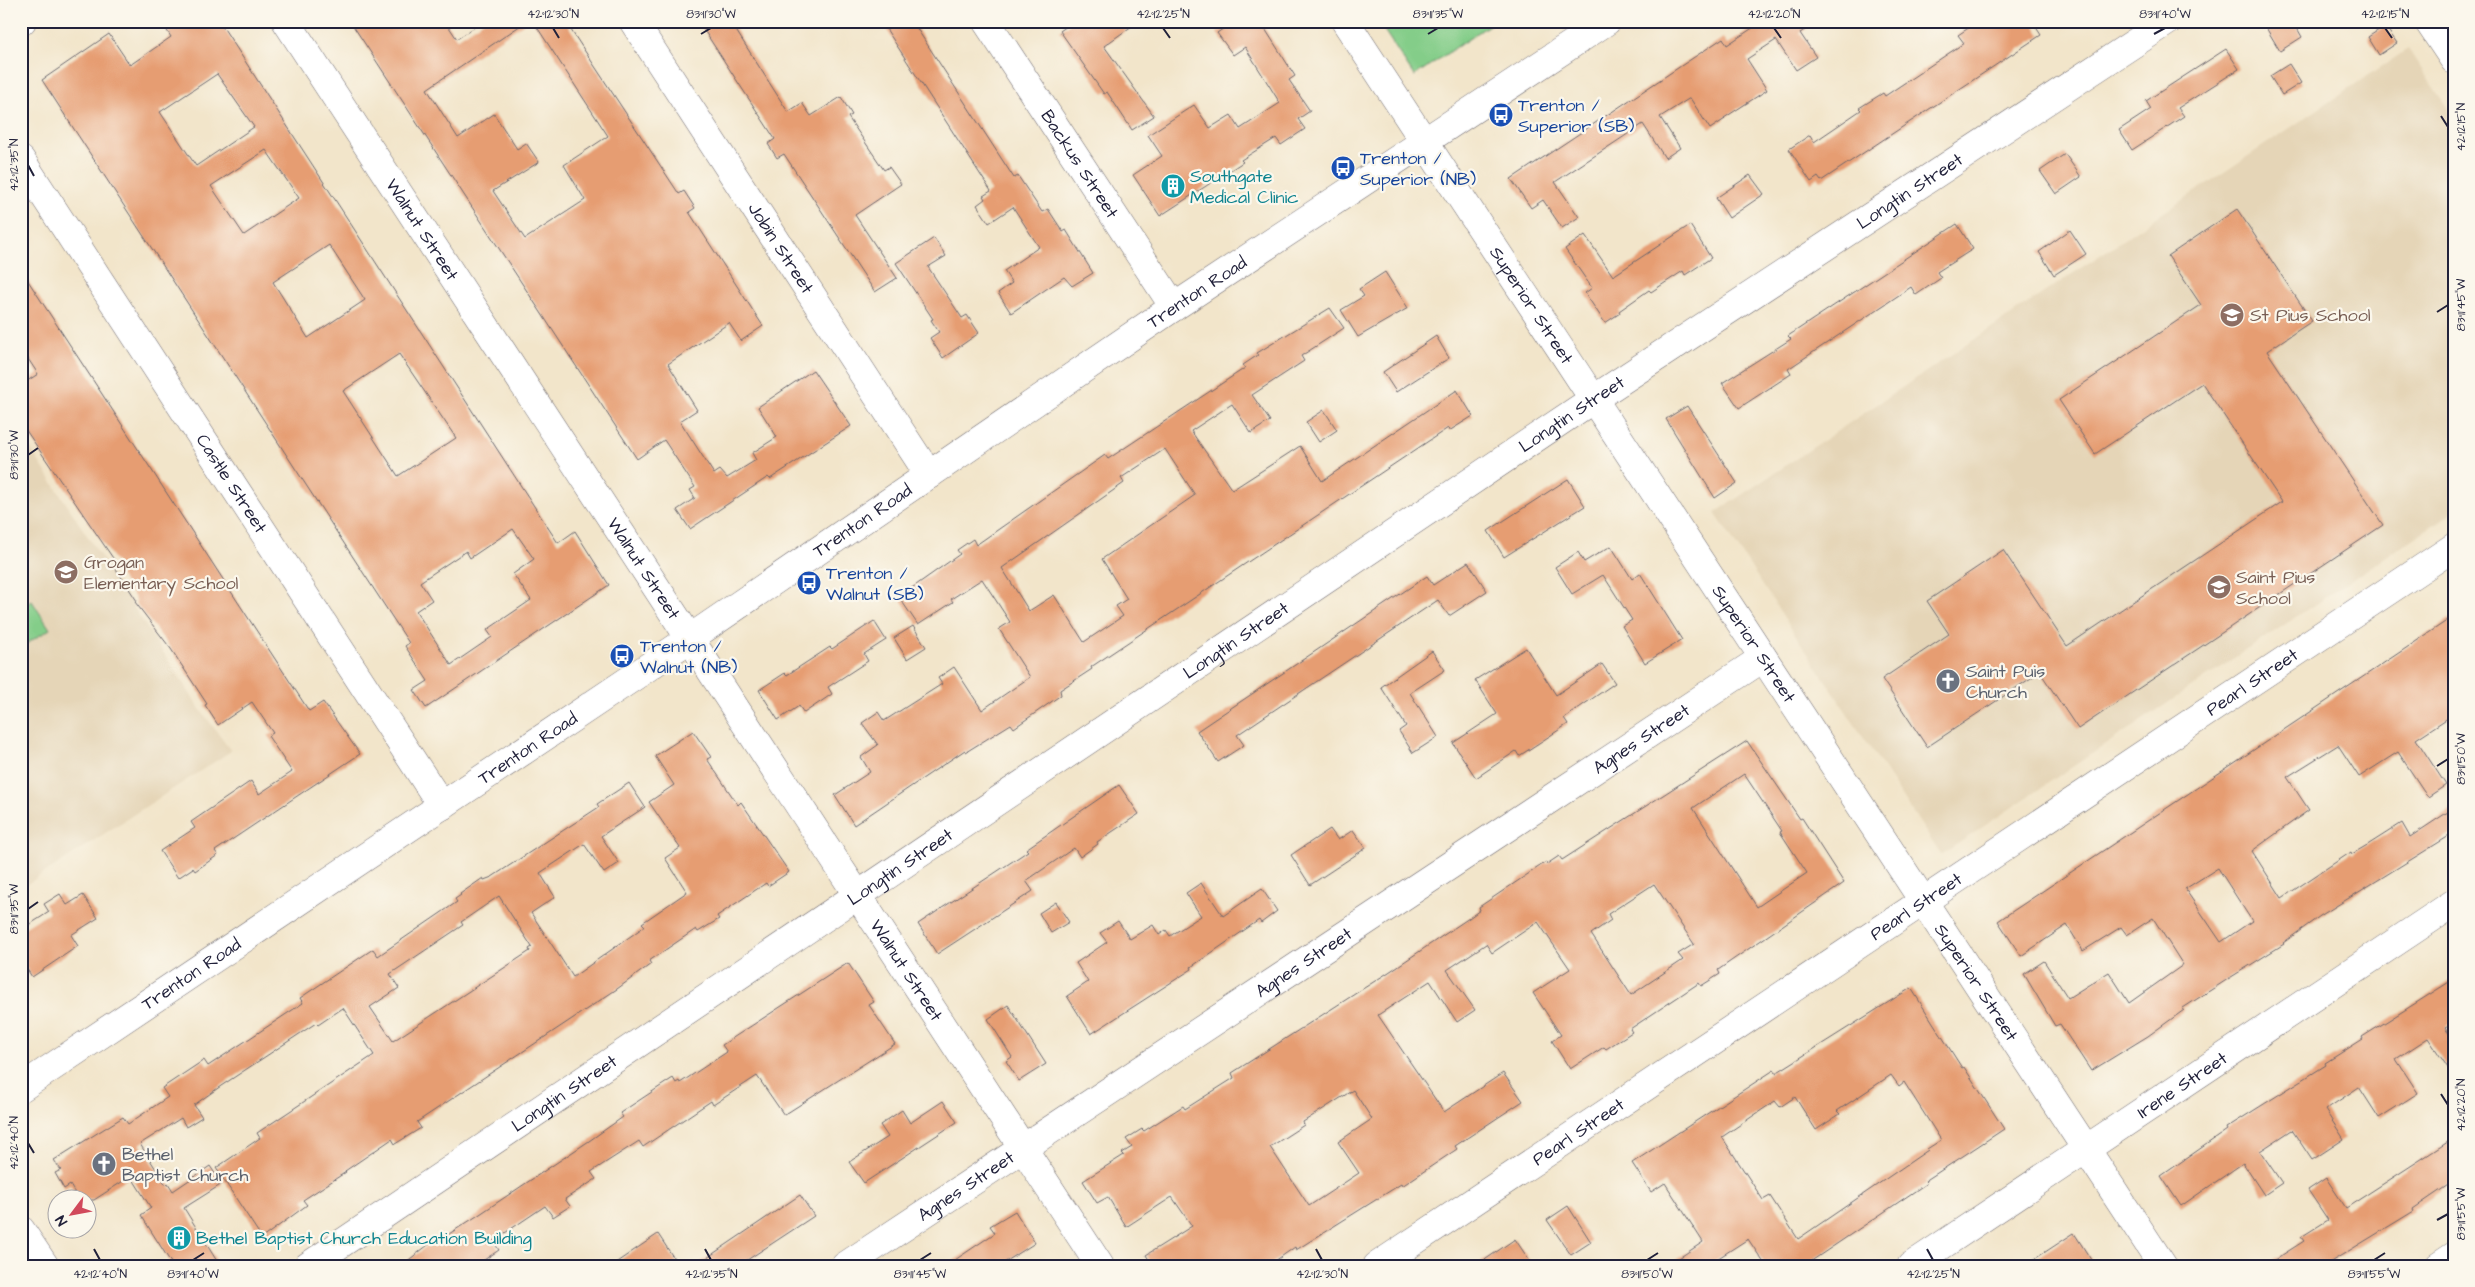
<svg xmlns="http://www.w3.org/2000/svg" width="2475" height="1287" font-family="'Architects Daughter',sans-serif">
<rect width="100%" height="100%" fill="#fbf7ec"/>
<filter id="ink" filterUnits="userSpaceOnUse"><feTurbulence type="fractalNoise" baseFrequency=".02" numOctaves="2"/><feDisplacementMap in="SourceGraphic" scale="10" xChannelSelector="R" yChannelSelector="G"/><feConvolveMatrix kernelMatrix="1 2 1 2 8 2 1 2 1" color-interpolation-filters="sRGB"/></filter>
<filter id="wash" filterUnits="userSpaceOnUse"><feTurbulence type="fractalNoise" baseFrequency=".0096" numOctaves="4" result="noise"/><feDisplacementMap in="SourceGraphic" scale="20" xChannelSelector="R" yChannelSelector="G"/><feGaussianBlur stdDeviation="1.12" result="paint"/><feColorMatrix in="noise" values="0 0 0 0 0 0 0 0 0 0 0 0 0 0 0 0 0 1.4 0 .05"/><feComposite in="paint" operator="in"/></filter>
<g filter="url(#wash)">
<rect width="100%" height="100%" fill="#f2e5ca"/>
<path fill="#e5d5b7" d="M2408 49 2454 118V511L1941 855 1715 513Z
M21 434 200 709 231 751 21 888Z"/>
<path fill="#84cd89" stroke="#537862" d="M1378 21H1495L1414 76Z
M32 601 50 629 21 647V608Z"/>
<g id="blocks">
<path fill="#e69d72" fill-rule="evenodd" d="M161 21H219L558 543 575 531 609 585 426 708 414 690 428 681 405 646 409 643 42 80 109 34 130 65 171 37ZM217 74 254 127 196 166 160 112ZM266 150 299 198 244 235 211 186ZM329 245 365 300 308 338 273 282ZM399 354 456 438 398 476 343 391ZM513 529 534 559 513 574 531 600 487 630 492 637 451 665 416 611 432 600 420 582 466 551 470 558Z
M350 21H445L457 39 484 21H527L427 89 458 138 494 114 517 149 526 143 539 162 493 191 525 239 585 200 564 165 608 136 533 21H565L679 194 684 191 695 208 689 212 763 326 741 341 729 323 668 364 697 410 680 421 714 474 720 470 727 478 756 460 752 453 777 437 758 407 813 370 851 426 770 479 768 477 690 529 677 510 695 498 690 490 695 487 664 440 637 459Z
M698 21H730L788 112 802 103 811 116 841 97 852 115 848 117 884 170 889 167 901 184 855 215 897 278 875 292 784 154 777 158 768 144 775 139Z
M881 21H912L1014 178 1018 176 1042 212 1048 209 1063 232 1066 230 1093 273 1072 286 1064 277 1011 313 998 293 1012 283 1004 271 1039 247 1013 207 989 223 977 205 985 199 983 196 991 191Z
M1074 21H1139L1104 46 1154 116 1132 130 1107 92 1104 94 1060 31Z
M1234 21H1260L1295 76 1289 80 1310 111 1298 119 1305 129 1281 145 1276 138 1241 160 1243 162 1160 216 1133 175 1162 156 1148 135 1194 105 1210 128 1231 115 1240 129 1280 103 1245 47 1233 55 1217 33Z
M1763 21H1818L1800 33 1816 57 1796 70 1776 40 1747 59 1767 90 1724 118 1725 119 1710 129 1690 98 1660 117 1680 148 1665 158 1643 124 1555 182 1579 217 1562 228 1543 200 1531 208 1511 179 1723 38 1727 45Z
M1979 21H2032L2041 35 1821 181 1818 177 1811 182 1789 149 1810 135 1814 142 1861 110 1859 108 1883 93 1885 96 1964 43 1958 35Z
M2262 21H2293L2302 37 2280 51Z
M2385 26 2397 43 2379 55 2368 37Z
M2226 49 2239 69 2178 108 2184 116 2132 150 2119 130 2151 109 2146 101Z
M2289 64 2301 83 2282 95 2270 76Z
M2065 154 2081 177 2056 194 2040 171Z
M1750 175 1764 194 1729 218 1716 198Z
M2237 209 2312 321 2267 351 2383 525 2078 729 2040 672 1927 747 1882 679 1949 634 1927 601 2003 550 2067 646 2282 502 2202 383 2095 454 2059 400 2201 305 2168 256Z
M1957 224 1973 249 1937 272 1941 278 1916 295 1911 287 1788 369 1791 374 1739 408 1722 383 1791 339 1788 336Z
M1690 225 1711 258 1685 275 1683 271 1651 292 1649 290 1619 311 1620 313 1605 323 1585 293 1592 288 1565 249 1585 235 1613 276Z
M2070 230 2086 254 2054 275 2039 252Z
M934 238 946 256 928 267 962 318 967 315 979 333 943 358 930 338 939 332 931 320 933 319 896 263Z
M21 270 309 711 323 702 360 754 215 851 218 855 195 871 193 868 178 878 160 851 195 828 191 822 251 781 259 794 292 772 268 736 273 733 252 702 218 725 205 705 207 704 171 649 135 602 137 601 116 569 119 567 21 423V385L38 374 21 348Z
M1385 272 1408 308 1358 337 1341 310 1364 296 1359 289Z
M1330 308 1344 328 1301 356 1304 361 1252 395 1270 421 1251 433 1232 404 1191 431 1232 490 1300 446 1322 481 1457 390 1473 416 1449 431 1448 428 1091 667 1092 669 1060 690 1061 695 1014 728 1011 724 966 752 965 750 854 825 835 795 870 772 861 757 878 745 862 723 878 712 884 721 942 684 938 678 954 667 982 710 1030 677 999 629 1010 622 982 579 951 599 953 602 918 625 899 597 960 554 957 550 973 539 976 545 1105 455 1108 459 1245 368 1243 365 1258 355 1257 353ZM1165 449 1195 495 1102 559 1127 599 1116 606 1123 616 1084 642 1054 595 1029 611 1002 568 1124 483 1121 478Z
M1436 336 1449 358 1396 392 1383 372Z
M1687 406 1737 483 1715 498 1666 419Z
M1324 410 1337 430 1319 442 1306 422Z
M1568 479 1585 506 1504 557 1488 531Z
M1611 546 1632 579 1640 573 1682 640 1645 663 1622 626 1632 620 1603 575 1572 594 1555 567 1578 552 1584 562Z
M1468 562 1487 591 1449 616 1438 600 1237 735 1244 745 1218 762 1197 731 1427 576 1433 585Z
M2454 616V714L2416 739 2446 785 2428 797 2398 752 2359 777 2338 745 2287 777 2309 810 2252 851 2282 898 2351 852 2352 854 2369 844 2402 823 2410 837 2454 808V833L2320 916 2283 943 2284 944 2228 979 2183 1008 2184 1010 2148 1036 2091 1071 2060 1024 2055 1026 2024 974 2044 961 2068 998 2109 972 2129 1003 2183 965 2153 918 2127 935 2121 927 2083 951 2067 925 2021 956 1998 921ZM2218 868 2252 921 2221 942 2185 889Z
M874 621 886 640 864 654 868 661 828 687 832 694 804 713 799 706 778 720 759 690 785 673 787 675 830 647 832 649Z
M913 626 926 647 907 659 894 638Z
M1526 648 1556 695 1602 664 1615 683 1564 718 1568 724 1519 756 1516 751 1476 778 1453 743 1497 714 1475 680Z
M1432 651 1445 670 1410 693 1438 737 1413 753 1399 731 1406 726 1381 687Z
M693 731 711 757 707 759 738 805 741 802 789 872 768 886 766 883 717 916 719 919 698 932 696 929 649 961 651 964 617 989 417 1122 421 1128 395 1144 392 1139 345 1171 346 1172 303 1200 307 1205 262 1238 216 1168 260 1138 257 1133 374 1055 343 1008 318 1025 316 1023 221 1086 194 1105 202 1117 186 1127 181 1118 140 1144 166 1185 168 1183 173 1191 210 1166 222 1184 184 1208 220 1266H173L141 1215 151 1208 131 1176 94 1200H79L70 1185 64 1189 55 1173 61 1170 54 1160 123 1117 128 1124 168 1097 162 1088 204 1060 208 1066 303 1003 300 998 373 949 378 956 457 902 455 899 461 895 460 894 483 878 484 880 492 877 599 807 597 804 629 783 645 807 601 836 619 863 604 873 584 844 540 873 555 897 531 913 573 977 645 926 642 923 687 892 665 858 680 848 649 802 674 785 655 756ZM499 896 532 947 529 949 530 951 393 1041 370 1007 399 988 390 974 463 925 461 922Z
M1747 741 1800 819 1802 818 1844 883 1718 970 1720 974 1701 986 1699 983 1630 1029 1632 1032 1606 1049 1604 1047 1570 1069 1552 1041 1561 1035 1533 993 1570 969 1538 922 1492 953 1486 944 1447 970 1475 1010 1457 1022 1430 981 1378 1015 1444 1112 1503 1073 1523 1101 1455 1146 1457 1149 1402 1186 1401 1184 1296 1250 1295 1247 1268 1266H1153L1146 1255 1192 1226 1172 1197 1126 1227 1108 1197 1097 1203 1083 1181 1124 1155 1122 1153 1132 1147 1126 1139 1142 1129 1144 1131 1183 1106 1185 1109 1234 1078 1232 1073 1389 972 1469 918 1480 910 1479 907 1546 862 1547 864 1559 856 1562 860ZM1744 774 1782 831 1780 832 1807 873 1757 907 1693 808ZM1654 884 1694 944 1678 954 1683 960 1631 995 1591 934 1611 920 1608 914ZM1353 1090 1372 1119 1338 1142 1359 1173 1309 1206 1270 1147 1304 1125 1303 1122Z
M1119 785 1139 814 1097 842 1098 844 1080 857 1074 848 1026 881 1033 891 937 954 918 924 1028 851 1026 849Z
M1330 829 1338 840 1353 830 1366 848 1310 885 1291 855Z
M1201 883 1223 916 1262 889 1277 911 1261 923 1259 920 1191 967 1192 969 1091 1034 1067 996 1088 982 1076 963 1107 942 1100 933 1118 921 1130 939 1153 925 1159 935 1166 930 1170 936 1201 916 1186 893Z
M60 894 67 905 83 895 98 918 71 935 78 946 32 977 21 960V930L49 912 44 904Z
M1056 902 1069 922 1051 933 1039 913Z
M848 963 874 1002 869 1005 895 1044 784 1115 757 1076 713 1105 711 1101 643 1147 639 1141 591 1172 596 1179 565 1199 570 1206 553 1217 545 1206 493 1241 499 1250 475 1266H401L437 1238 438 1241 477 1216 589 1141 623 1117 620 1113 673 1078 676 1083 679 1081 680 1083 727 1052 722 1045Z
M2454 979V1023L2445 1028 2454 1041V1077L2428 1038 2396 1059 2418 1093 2379 1118 2359 1087 2325 1110 2344 1139 2312 1160 2292 1130 2260 1151 2282 1183 2264 1195 2243 1163 2181 1206 2161 1176 2227 1130 2226 1128 2326 1065 2325 1063 2363 1039 2362 1037Z
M1911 988 1962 1068 1964 1067 2004 1129 1925 1181 1927 1183 1804 1266H1766L1748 1239 1706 1266H1667L1703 1242 1665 1183 1651 1192 1632 1163 1774 1070 1776 1073ZM1891 1075 1899 1086 1904 1082 1941 1140 1927 1149 1928 1150 1798 1239 1770 1196 1763 1200 1722 1137 1775 1101 1780 1107 1795 1097 1816 1130 1840 1114 1837 1111Z
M1008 1005 1046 1064 1019 1081 1006 1061 1012 1057 988 1019Z
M943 1101 957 1122 864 1183 849 1162 888 1137 880 1125 902 1110 910 1123Z
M2454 1138V1181L2413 1209 2414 1211 2324 1266H2265L2304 1241 2301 1237 2328 1220 2308 1190 2326 1178 2346 1208Z
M800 1195 814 1216 738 1266H695Z
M1568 1206 1591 1242 1571 1255 1547 1220Z
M1015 1211 1035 1243 999 1266H946L995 1233 990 1226Z
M2074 1233 2095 1266H2024Z
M658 1234 679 1266H611Z
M1515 1239 1533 1266H1476Z"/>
</g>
</g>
<g filter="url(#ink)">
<use href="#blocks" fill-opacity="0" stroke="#6b666d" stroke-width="1"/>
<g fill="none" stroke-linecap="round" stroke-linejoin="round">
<defs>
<g id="minor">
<path id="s1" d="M286 21 1100 1266"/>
<path id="s2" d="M633 21 929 475"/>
<path id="s3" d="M986 21 1174 307"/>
<path id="s4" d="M1345 21 2163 1266"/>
<path d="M2428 21 2454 60"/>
<path d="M21 22 22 21"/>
<path id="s5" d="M21 160 442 806"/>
<path id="s6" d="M21 1088 635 676 1174 307 1607 21"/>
<path d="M21 1230 45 1266"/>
<path id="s7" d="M308 1266 1592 400 2168 21"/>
<path id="s8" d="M845 1266 1763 658"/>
<path id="s9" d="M1377 1266 2454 547"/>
<path id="s10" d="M1911 1266 2454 903"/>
<path d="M2439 1266 2454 1256"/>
</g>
</defs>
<use href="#minor" stroke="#6b666d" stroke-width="29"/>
<use href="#minor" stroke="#fff" stroke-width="28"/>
</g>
</g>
<path fill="none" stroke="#22223b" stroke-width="2" d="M553 28 559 38M1163 28 1170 38M1774 28 1781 38M2385 28 2392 38M701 34 711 28M1428 34 1438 28M2154 34 2165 28M2441 116 2448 127M28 165 34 176M2437 312 2448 305M28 455 38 448M2437 766 2448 759M28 909 38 902M2441 1094 2448 1105M28 1143 34 1153M2437 1220 2448 1214M94 1249 100 1260M705 1249 711 1260M1316 1249 1322 1260M1927 1249 1933 1260M193 1260 204 1253M920 1260 931 1253M1647 1260 1658 1253M2374 1260 2385 1253"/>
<defs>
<symbol id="bus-disc" viewBox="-11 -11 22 22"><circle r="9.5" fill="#1a4fb4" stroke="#fbf7ec"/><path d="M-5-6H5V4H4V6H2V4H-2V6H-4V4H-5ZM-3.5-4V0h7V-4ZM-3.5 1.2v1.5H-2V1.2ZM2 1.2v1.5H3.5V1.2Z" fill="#fff"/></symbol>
<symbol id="building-disc" viewBox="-11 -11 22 22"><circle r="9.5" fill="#0f9aa8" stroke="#fbf7ec"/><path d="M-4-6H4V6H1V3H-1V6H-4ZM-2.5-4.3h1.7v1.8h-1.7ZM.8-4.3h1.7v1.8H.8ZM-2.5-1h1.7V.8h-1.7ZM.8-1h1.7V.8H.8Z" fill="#fff"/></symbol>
<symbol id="school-disc" viewBox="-11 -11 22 22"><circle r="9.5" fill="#8d6e63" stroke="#fbf7ec"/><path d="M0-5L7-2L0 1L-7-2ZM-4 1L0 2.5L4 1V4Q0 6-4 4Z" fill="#fff"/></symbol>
<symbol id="church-disc" viewBox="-11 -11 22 22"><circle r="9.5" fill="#6b7280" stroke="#fbf7ec"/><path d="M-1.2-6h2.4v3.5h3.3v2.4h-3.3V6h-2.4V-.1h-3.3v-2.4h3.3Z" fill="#fff"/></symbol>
</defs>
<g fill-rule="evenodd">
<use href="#bus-disc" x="1487" y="101" width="28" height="28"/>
<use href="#bus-disc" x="1329" y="154" width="28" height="28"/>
<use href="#building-disc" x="1159" y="172" width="28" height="28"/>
<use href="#school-disc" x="2218" y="301" width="28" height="28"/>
<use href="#school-disc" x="52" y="558" width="28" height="28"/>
<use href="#bus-disc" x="795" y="569" width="28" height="28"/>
<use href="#school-disc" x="2205" y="573" width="28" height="28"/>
<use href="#bus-disc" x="608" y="642" width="28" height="28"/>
<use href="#church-disc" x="1934" y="667" width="28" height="28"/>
<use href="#church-disc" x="90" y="1150" width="28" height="28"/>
<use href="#building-disc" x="165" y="1224" width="28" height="28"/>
</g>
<g text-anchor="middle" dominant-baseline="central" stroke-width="4.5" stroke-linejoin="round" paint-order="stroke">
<g font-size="18" fill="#164399" stroke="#fbf7ec" text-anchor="start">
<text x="1518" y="105">Trenton /<tspan x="1518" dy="21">Superior (SB)</tspan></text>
<text x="1360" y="158">Trenton /<tspan x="1360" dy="21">Superior (NB)</tspan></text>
<text x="826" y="573">Trenton /<tspan x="826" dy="21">Walnut (SB)</tspan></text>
<text x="640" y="646">Trenton /<tspan x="640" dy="21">Walnut (NB)</tspan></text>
</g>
<g font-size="18" fill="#22223b" stroke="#fbf7ec">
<text stroke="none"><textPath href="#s3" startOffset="171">Backus Street</textPath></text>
<text stroke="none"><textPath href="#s7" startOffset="1929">Longtin Street</textPath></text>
<text stroke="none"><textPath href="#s1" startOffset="249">Walnut Street</textPath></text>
<text stroke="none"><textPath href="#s2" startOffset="271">Jobin Street</textPath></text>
<text stroke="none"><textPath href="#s6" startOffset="1420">Trenton Road</textPath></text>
<text stroke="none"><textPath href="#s4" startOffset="340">Superior Street</textPath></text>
<text stroke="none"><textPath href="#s7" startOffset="1524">Longtin Street</textPath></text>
<text stroke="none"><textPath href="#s5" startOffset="386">Castle Street</textPath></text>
<text stroke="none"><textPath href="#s6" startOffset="1015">Trenton Road</textPath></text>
<text stroke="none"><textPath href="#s1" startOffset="654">Walnut Street</textPath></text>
<text stroke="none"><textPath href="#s7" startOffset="1119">Longtin Street</textPath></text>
<text stroke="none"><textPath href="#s4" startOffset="745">Superior Street</textPath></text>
<text stroke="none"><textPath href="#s9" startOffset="1052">Pearl Street</textPath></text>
<text stroke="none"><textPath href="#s8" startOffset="955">Agnes Street</textPath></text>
<text stroke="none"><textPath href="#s6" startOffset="610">Trenton Road</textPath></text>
<text stroke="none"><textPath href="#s7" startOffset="714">Longtin Street</textPath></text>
<text stroke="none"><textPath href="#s9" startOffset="648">Pearl Street</textPath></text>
<text stroke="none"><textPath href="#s8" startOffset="550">Agnes Street</textPath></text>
<text stroke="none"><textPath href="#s1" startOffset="1134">Walnut Street</textPath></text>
<text stroke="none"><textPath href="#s6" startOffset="205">Trenton Road</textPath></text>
<text stroke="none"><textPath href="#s4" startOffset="1150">Superior Street</textPath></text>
<text stroke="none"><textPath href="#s10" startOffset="326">Irene Street</textPath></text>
<text stroke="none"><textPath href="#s7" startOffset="309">Longtin Street</textPath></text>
<text stroke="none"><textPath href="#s9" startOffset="242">Pearl Street</textPath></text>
<text stroke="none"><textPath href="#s8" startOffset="145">Agnes Street</textPath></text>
</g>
<g font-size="18" fill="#0d838f" stroke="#fbf7ec" text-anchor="start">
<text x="1190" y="176">Southgate<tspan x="1190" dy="21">Medical Clinic</tspan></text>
<text x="196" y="1238">Bethel Baptist Church Education Building</text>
</g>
<g font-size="18" fill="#785e54" stroke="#fbf7ec" text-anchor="start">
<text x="2250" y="315">St Pius School</text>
<text x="84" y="562">Grogan<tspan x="84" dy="21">Elementary School</tspan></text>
<text x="2236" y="577">Saint Pius<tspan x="2236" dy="21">School</tspan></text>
</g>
<g font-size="18" fill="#5b616d" stroke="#fbf7ec" text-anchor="start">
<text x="1966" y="671">Saint Puis<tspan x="1966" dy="21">Church</tspan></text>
<text x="122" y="1154">Bethel<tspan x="122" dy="21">Baptist Church</tspan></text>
</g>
</g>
<rect width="2475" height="1287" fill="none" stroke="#fbf7ec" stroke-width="55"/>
<g transform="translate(72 1214) rotate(238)"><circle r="24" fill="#fbf7ec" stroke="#a4a2a5"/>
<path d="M0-4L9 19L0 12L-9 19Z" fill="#d1495b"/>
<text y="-8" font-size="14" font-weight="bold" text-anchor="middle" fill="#22223b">N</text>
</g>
<rect x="28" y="28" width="2420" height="1232" fill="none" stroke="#22223b" stroke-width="2"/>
<g font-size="12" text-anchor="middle" fill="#22223b">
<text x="553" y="18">42°12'30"N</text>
<text x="711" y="18">83°11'30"W</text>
<text x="1163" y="18">42°12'25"N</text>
<text x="1438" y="18">83°11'35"W</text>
<text x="1774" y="18">42°12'20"N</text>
<text x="2165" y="18">83°11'40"W</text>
<text x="2385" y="18">42°12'15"N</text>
<text transform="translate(2461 127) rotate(-90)" y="4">42°12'15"N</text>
<text transform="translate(14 165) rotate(-90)" y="4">42°12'35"N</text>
<text transform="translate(2461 305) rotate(-90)" y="4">83°11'45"W</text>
<text transform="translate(14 455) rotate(-90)" y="4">83°11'30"W</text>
<text transform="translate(2461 759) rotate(-90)" y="4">83°11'50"W</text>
<text transform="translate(14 909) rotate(-90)" y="4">83°11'35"W</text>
<text transform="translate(2461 1105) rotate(-90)" y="4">42°12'20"N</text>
<text transform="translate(14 1143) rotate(-90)" y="4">42°12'40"N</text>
<text transform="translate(2461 1214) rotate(-90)" y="4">83°11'55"W</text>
<text x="100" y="1278">42°12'40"N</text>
<text x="193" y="1278">83°11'40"W</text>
<text x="711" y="1278">42°12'35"N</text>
<text x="920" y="1278">83°11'45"W</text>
<text x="1322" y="1278">42°12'30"N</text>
<text x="1647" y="1278">83°11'50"W</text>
<text x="1933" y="1278">42°12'25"N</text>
<text x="2374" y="1278">83°11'55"W</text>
</g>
</svg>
